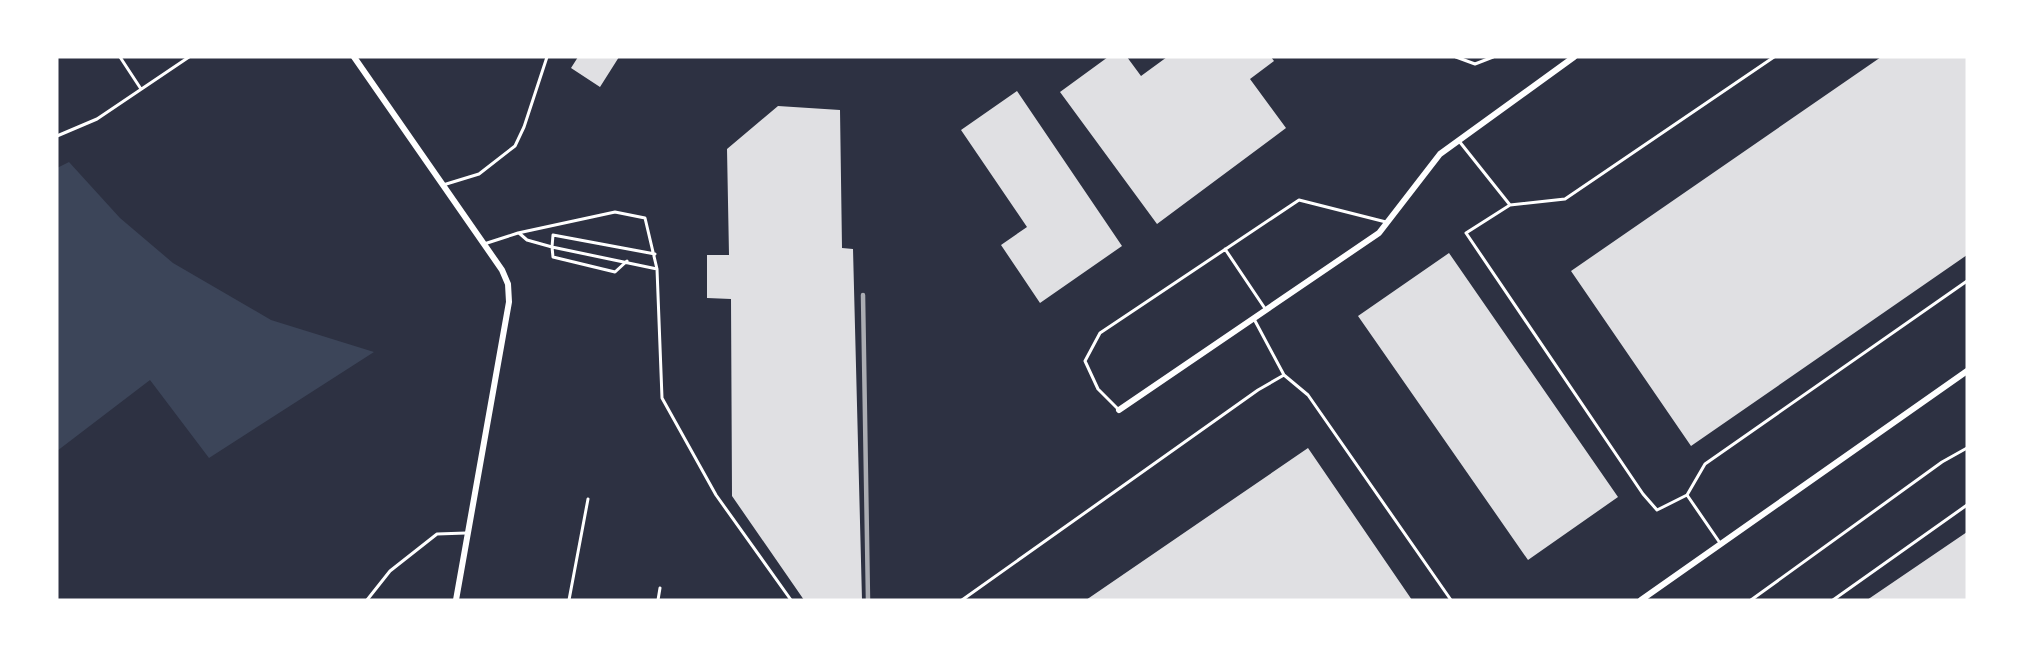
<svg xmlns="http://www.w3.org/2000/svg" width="2024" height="657" font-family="Quicksand,sans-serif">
<rect width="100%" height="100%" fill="#2d3142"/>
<path fill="#3c4559" d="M69 162 120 218 173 263 271 320 374 352 209 458 150 380 57 451V168Z"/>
<path fill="#e0e0e3" d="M578 57H619L600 87 571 68Z
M1108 57H1127L1141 76 1167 57H1271L1274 61 1250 79 1286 128 1157 224 1060 92Z
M1881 57H1967V255L1691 446 1571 271Z
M1017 91 1122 246 1040 303 1001 245 1027 227 961 130Z
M778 106 840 110 842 248 853 249 862 600H804L732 496 731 299 707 298V255H729L727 149Z
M1449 253 1618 497 1528 560 1358 316Z
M1308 448 1412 600H1086Z
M1967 532V600H1867Z"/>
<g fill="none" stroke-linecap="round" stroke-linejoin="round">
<path stroke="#fff" stroke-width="3" d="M120 57 141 89
M1456 57 1475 64 1493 57
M1774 57 1565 199 1510 205 1466 233 1643 494 1657 510 1687 495 1705 464 1967 281
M57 136 97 119 189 57
M1459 141 1510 205
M443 185 479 174 515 146 524 127 547 57
M519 233 527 240 552 247 553 257 615 272 627 261
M484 244 518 233 615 212 645 218 657 269 662 398 716 495 791 600
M1225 249 1266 310
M655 254 553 235 552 247 657 269
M1254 319 1284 375
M1119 410 1098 389 1085 361 1100 333 1299 200 1386 222
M1687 495 1720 543
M367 600 390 571 437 534 466 533
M569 600 588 499
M658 600 660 588
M962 600 1258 390 1284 375 1308 395 1451 600
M1751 600 1942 462 1967 448
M1833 600 1967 505"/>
<path stroke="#fff" stroke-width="6" d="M354 57 502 270 508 284 509 302 456 600
M1119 410 1379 233 1440 154 1574 57
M1641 600 1967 371"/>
<path stroke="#abadb3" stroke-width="4.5" d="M863 295 868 600"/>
</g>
<rect width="2024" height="657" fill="none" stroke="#ffffff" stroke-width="117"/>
</svg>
